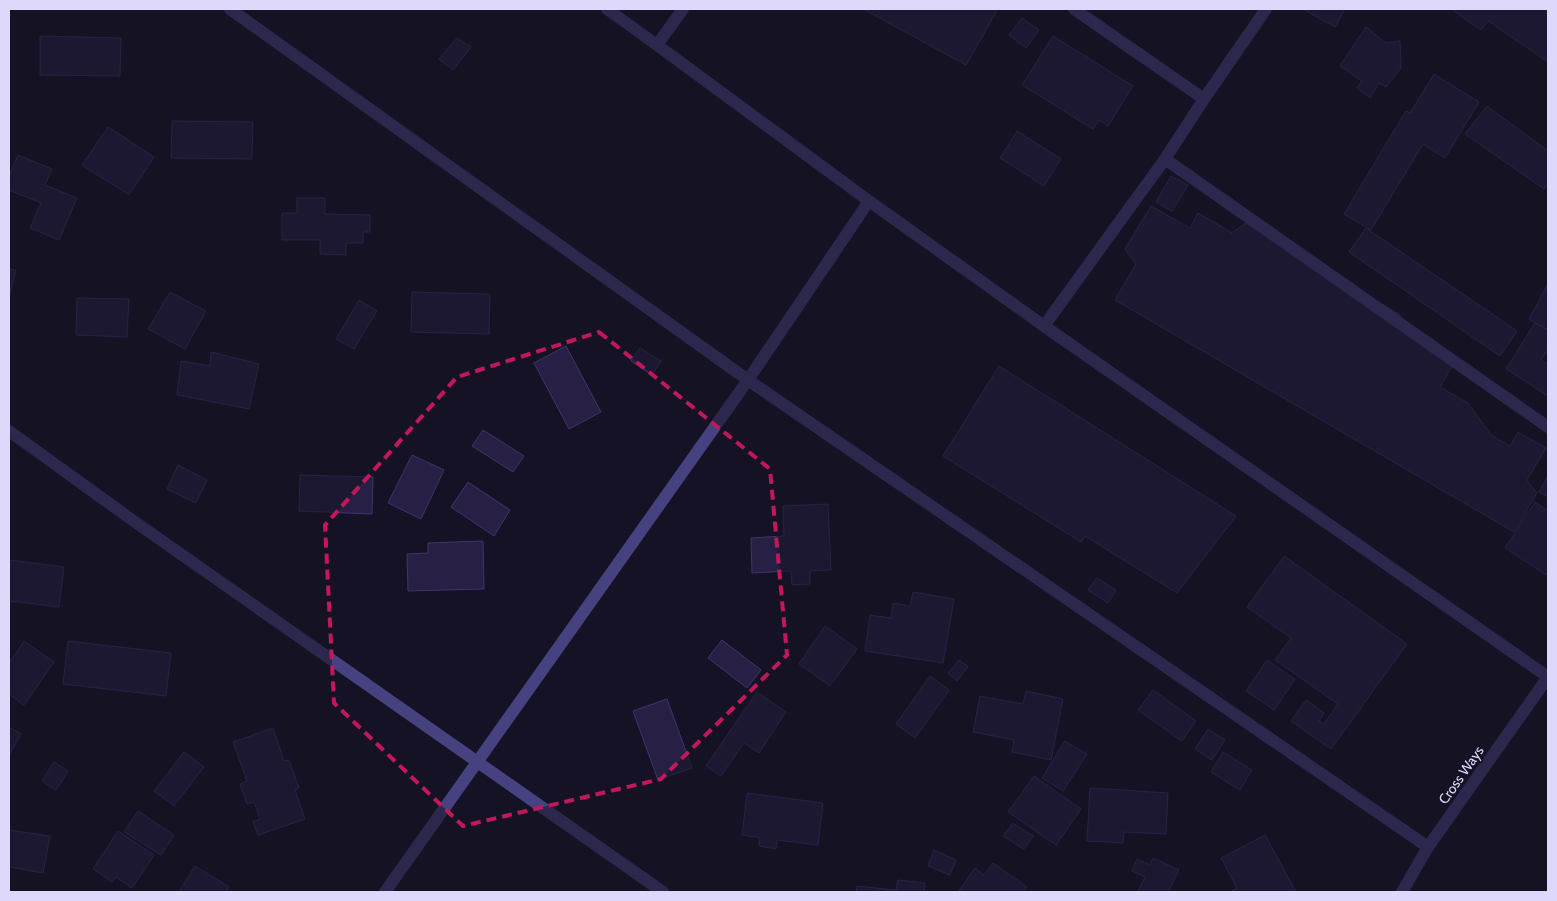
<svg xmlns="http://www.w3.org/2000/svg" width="1557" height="901" font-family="Cabin,sans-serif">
<rect width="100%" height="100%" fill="#151225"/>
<path fill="#272044" stroke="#40346d" d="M863 9H998L966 65Z
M1303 9H1345L1335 27Z
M1451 9H1548V62L1488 21 1481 30Z
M1022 18 1039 30 1026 48 1009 35Z
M1366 27 1386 43 1400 41 1401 68 1386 87 1379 83 1370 98 1357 88 1362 81 1340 66Z
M40 36 121 38 120 76 40 75Z
M1053 36 1133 86 1108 126 1099 120 1093 129 1022 85Z
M457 38 471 47 453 70 439 59Z
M1434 74 1479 102 1445 158 1423 144 1371 230 1344 214 1406 111 1410 113Z
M1487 106 1548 151V184L1544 189 1465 134Z
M172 121 253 122 252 159 171 158Z
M108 127 154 157 129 195 82 165Z
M1017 131 1061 159 1044 186 1000 158Z
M18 155 52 169 45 185 77 198 59 240 30 228 41 203 9 190V176Z
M1171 176 1188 185 1172 211 1156 202Z
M297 198H325V214L370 215V232H363V243H346V255L320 254V240H282V213H297Z
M1151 206 1190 228 1198 213 1231 232 1230 234 1246 223 1297 255 1399 314 1421 345 1453 364 1440 387 1468 403 1491 435 1510 446 1518 432 1546 448 1527 480 1537 493 1514 532 1115 300 1136 264 1125 249Z
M1366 228 1517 331 1500 356 1349 252Z
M9 269 16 270 9 298Z
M1548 284V330L1529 319Z
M170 292 206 311 185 349 148 329Z
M412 292 490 294 489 334 411 332Z
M77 298 129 299 127 337 76 335Z
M359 300 377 311 354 349 336 339Z
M1535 323 1548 330V349L1541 360 1548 365V396L1506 369Z
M566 346 601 412 569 429 534 363Z
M640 348 661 361 652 375 631 361Z
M211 352 259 364 249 409 177 395 181 361 210 366Z
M999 366 1236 516 1177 593 1085 536 1081 542 943 456Z
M483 430 524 456 513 472 472 446Z
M412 455 444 470 421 519 388 503Z
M178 465 207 480 196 503 167 489Z
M300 475 373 477 372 514 299 511Z
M1548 476V497L1539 492Z
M468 482 510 510 494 536 451 507Z
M1535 502 1548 511V576L1505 548Z
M828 504 831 570 810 571V584L792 585 791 571 752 573 751 538 784 536 783 506Z
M483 541 484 589 408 591 407 554 428 553V543Z
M1284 556 1407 644 1331 749 1291 721 1306 700 1324 713 1319 721 1324 724 1338 704 1275 660 1291 638 1247 607Z
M9 560 64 567 59 607 9 601Z
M1097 578 1116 590 1108 603 1088 590Z
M913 592 954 599 943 663 865 651 870 615 891 618 893 603 910 606Z
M825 626 857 649 830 686 799 664Z
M722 640 761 670 747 688 708 658Z
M24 641 54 662 24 705 9 694V663Z
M68 641 171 653 166 696 63 684Z
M959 660 968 667 957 681 948 673Z
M1267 660 1295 679 1274 710 1246 691Z
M930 676 949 690 915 738 896 724Z
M1153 690 1196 721 1182 741 1138 710Z
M1026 691 1063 699 1051 760 1012 752 1014 740 973 732 980 696 1023 704Z
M757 692 786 712 759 753 744 743 721 776 706 766Z
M667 699 692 768 658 780 633 711Z
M9 727 21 734 9 755Z
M273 728 284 761 289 760 299 788 295 790 305 819 258 835 253 822 260 819 254 802 247 804 240 784 247 781 233 742Z
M1208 729 1225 740 1212 760 1195 749Z
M1065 741 1087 754 1063 791 1042 778Z
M184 752 204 767 174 806 154 791Z
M1223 752 1252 770 1240 790 1211 772Z
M54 762 68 771 56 790 42 781Z
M1034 776 1081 809 1056 845 1008 812Z
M1090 788 1168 793 1166 834 1124 832 1123 843 1087 841Z
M747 793 823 803 818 845 777 840 776 849 759 846 760 838 742 835Z
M138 811 174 835 161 855 124 832Z
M1013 823 1033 836 1024 849 1003 836Z
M9 830 50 836 43 873 9 867Z
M118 831 154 855 132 888 116 877 112 882 93 869Z
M1265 835 1296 892H1230L1237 888 1221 858Z
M934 850 956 860 950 875 928 866Z
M1153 858 1179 870 1168 892H1142L1138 891 1145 877 1132 871 1137 859 1150 865Z
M993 863 1027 887 1023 892H958L975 868 984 875Z
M195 866 229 887 226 892H179Z
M898 880 925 883 924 892H856L857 886 896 890Z"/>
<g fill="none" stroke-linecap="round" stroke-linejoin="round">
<path stroke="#45427f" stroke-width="12" d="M230 9 748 380 1428 847
M607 9 657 45
M1204 99 1266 9
M1165 159 1548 427
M1044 326 1165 159 1204 99 1074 9
M9 431 128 517 663 892
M1402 892 1428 847 1548 677"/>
<path stroke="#45427f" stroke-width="12" d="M683 9 657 45 869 201
M385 892 748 380 869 201 1044 326 1548 677"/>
</g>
<path d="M0 0H1557V901H0ZM599 332 770 469 787 655 661 779 463 826 334 703 325 525 457 377Z" fill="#151225" fill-opacity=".55" fill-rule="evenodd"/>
<path fill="none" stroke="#c2185b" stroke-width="4" stroke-dasharray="10 6" stroke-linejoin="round" d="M599 332 770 469 787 655 661 779 463 826 334 703 325 525 457 377Z"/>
<g text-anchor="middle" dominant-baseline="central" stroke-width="4" stroke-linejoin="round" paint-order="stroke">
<g font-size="14" fill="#ded9fb" stroke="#151225">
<text transform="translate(1461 775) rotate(-55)">Cross Ways</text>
</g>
</g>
<rect width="1557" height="901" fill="none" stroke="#ded9fb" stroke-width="20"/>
</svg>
